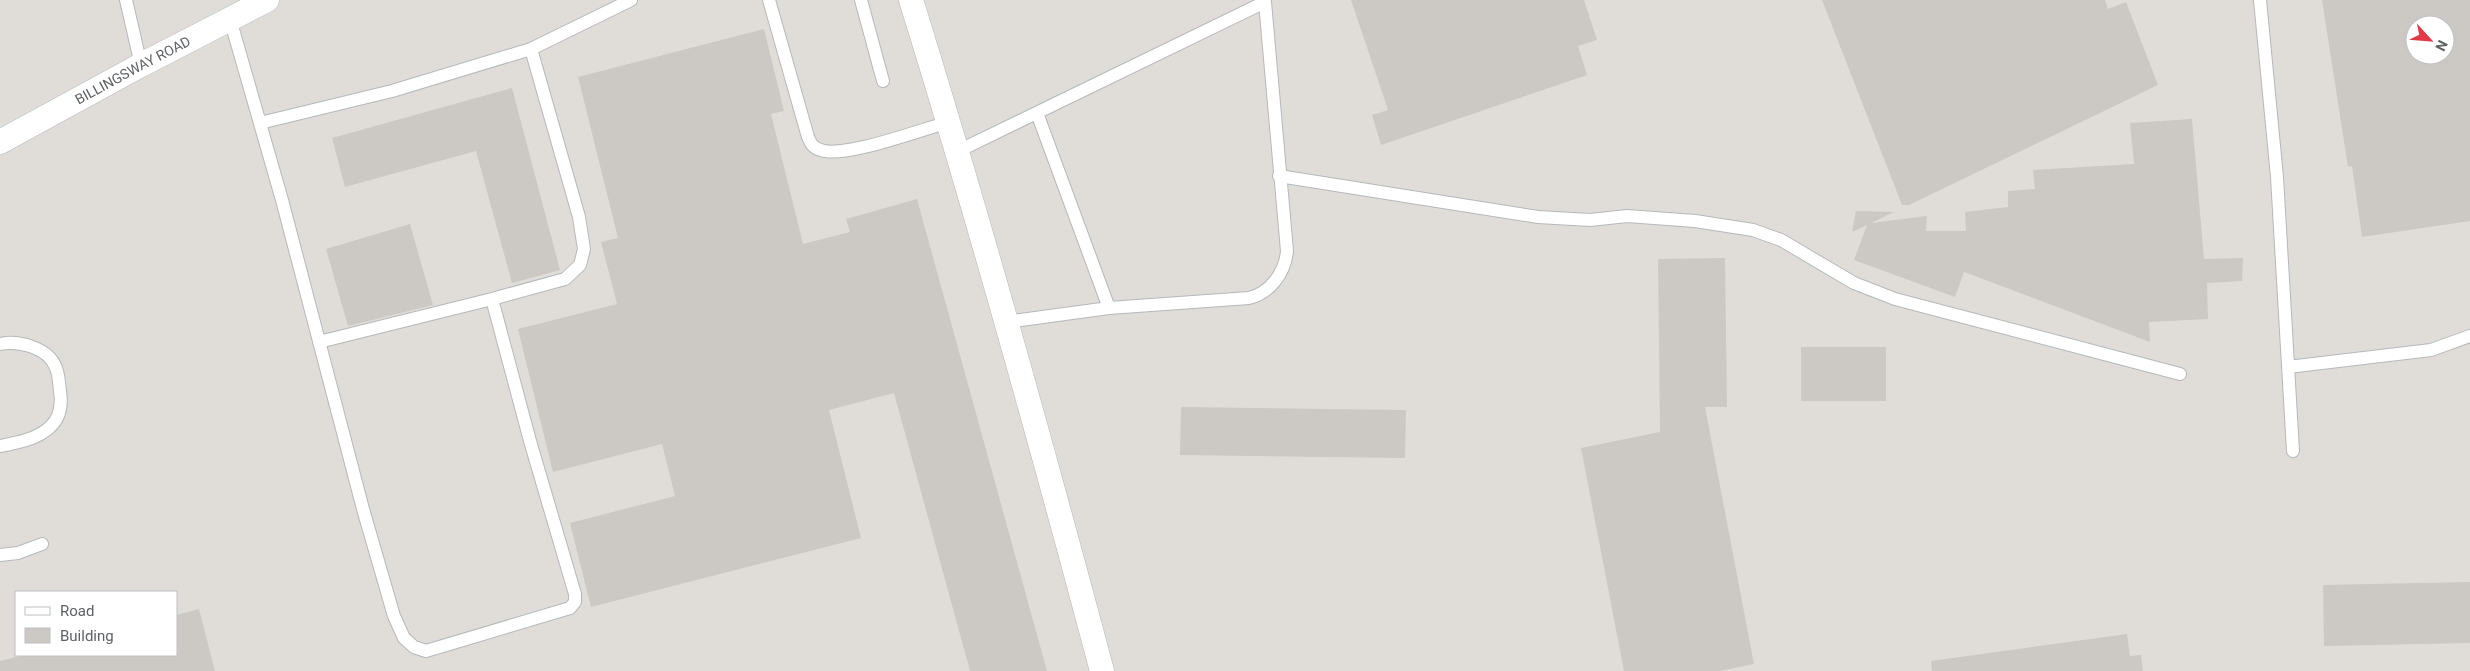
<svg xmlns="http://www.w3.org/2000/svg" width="2470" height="671" font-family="Roboto,sans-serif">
<rect width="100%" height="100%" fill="#efebe5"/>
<path fill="#e0ddd9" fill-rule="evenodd" d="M0 0H2470V671H0ZM2415 25H2445V55H2415ZM16 592H176V655H16Z"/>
<path fill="#ccc8c4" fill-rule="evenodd" d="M1351 0H1584L1597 40 1578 46 1587 75 1381 145 1372 115 1388 110Z
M1822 0H2105L2108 9 2126 2 2158 85 1909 205H1902Z
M2322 0H2470V221L2362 237 2352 166 2348 167ZM2415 25H2445V55H2415Z
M764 29 784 111 771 114 803 244 850 232 846 219 917 199 1047 671H970L894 393 829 410 861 538 591 607 570 523 675 496 662 444 553 472 518 329 617 304 601 242 618 238 578 77Z
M512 88 560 270 512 283 476 151 345 187 332 138Z
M2192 119 2204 259 2243 258 2242 281 2207 283 2208 319 2149 322 2150 342 1964 272 1955 297 1854 260 1867 225 1852 232 1856 211 1894 212 1871 223 1927 216 1926 231H1966L1965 212 2008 207V191L2035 189 2033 170 2134 164 2130 123Z
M410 224 433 305 348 326 326 249Z
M1725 258 1727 407H1705L1754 664 1720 671H1624L1581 448 1660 432 1658 259Z
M1801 347H1886V401H1801Z
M1181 407 1406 410 1405 458 1180 455Z
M2470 582V643L2324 646 2323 585Z
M199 609 215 671H0V661L24 655H176V615Z
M2127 634 2130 656 2141 655 2143 671H1932L1931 661Z"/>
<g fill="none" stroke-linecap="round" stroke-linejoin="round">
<defs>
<path id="service" d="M126 0 141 65
M769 0 808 137C811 144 813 148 821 150 843 159 923 129 949 122
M861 0 883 81
M2260 0 2277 177 2293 451
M230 19 282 200 363 509 394 616 404 638 414 647 426 651 570 608 575 602V594L530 441 492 299 565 279 580 265 584 249 579 217 531 49
M1037 113 1109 308
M260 123 392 91 531 49 631 0
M958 151 1265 2 1287 251C1285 273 1270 293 1249 298L1109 308 1006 322
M1279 176 1538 217 1590 220 1627 216 1695 221 1753 230 1781 240 1854 283 1895 299 2180 374
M319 342 492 299
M0 344C19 340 49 348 56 368 59 375 59 384 60 391 62 404 60 418 50 427 38 439 16 443 0 446
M2288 367 2431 350 2470 336
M0 555 18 553 42 544"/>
<g id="minor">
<path d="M911 0C980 222 1042 446 1102 671"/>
<path id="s1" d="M0 142 141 65 267 0"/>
</g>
</defs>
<use href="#service" stroke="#b5b8bb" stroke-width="14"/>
<use href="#minor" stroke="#b5b8bb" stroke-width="25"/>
<use href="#service" stroke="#fff" stroke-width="12"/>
<use href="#minor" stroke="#fff" stroke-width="24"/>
</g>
<g text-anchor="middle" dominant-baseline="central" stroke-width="4.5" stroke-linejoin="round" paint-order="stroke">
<g font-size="14" fill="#5d6265" stroke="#fff">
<text stroke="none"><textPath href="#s1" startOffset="151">BILLINGSWAY ROAD</textPath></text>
</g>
</g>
<rect x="15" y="591" width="162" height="65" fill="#ffffff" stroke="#bec0c1"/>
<rect x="25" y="607" width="25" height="8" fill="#ffffff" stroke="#bec0c1"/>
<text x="60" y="616" font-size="15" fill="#5d6265">Road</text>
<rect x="25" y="628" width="25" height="15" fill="#ccc8c4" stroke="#bec0c1"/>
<text x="60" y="641" font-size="15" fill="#5d6265">Building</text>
<g transform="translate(2430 40) rotate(116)"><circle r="24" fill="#ffffff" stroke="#bec0c1"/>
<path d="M0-4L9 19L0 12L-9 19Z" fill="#e23847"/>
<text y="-8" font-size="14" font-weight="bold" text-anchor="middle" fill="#5d6265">N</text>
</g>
</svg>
